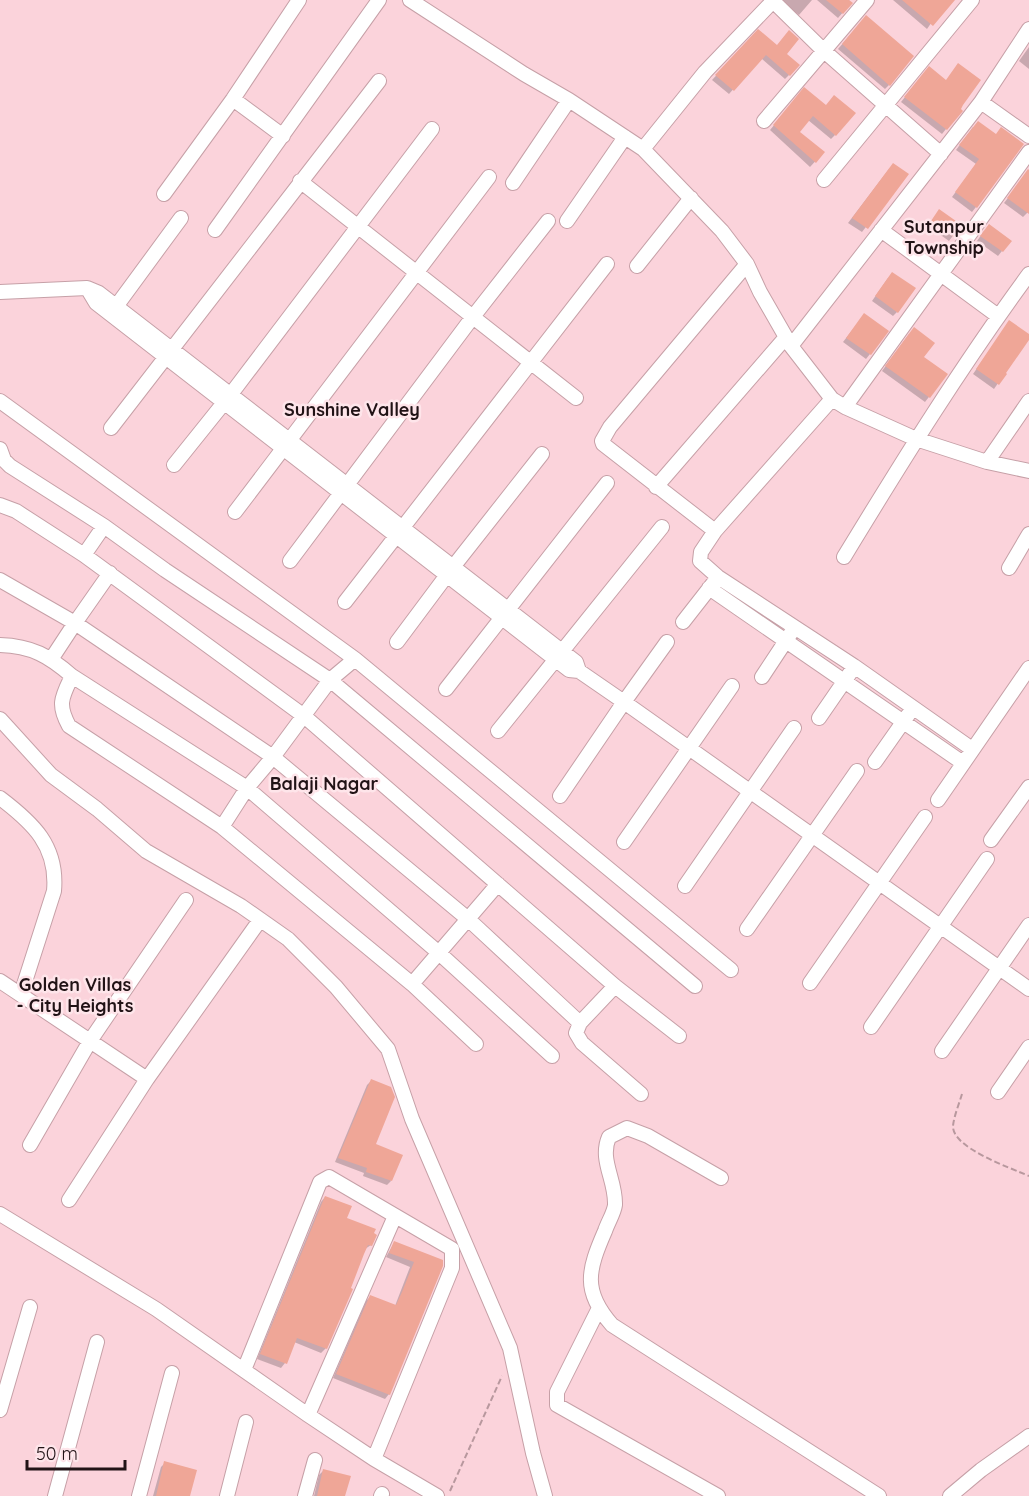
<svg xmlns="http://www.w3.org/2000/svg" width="1029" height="1496" font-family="Quicksand,sans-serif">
<rect width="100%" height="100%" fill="#fbd3db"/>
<path fill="#0003" d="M779 0H812L799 15Z
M817 0H849L851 3 838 18Z
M893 0H947L927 29Z
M862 21 889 85 885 89 838 49Z
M758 31 785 55 789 75 785 79 761 58 729 94 712 80Z
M1029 47V69L1019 61Z
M925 72 945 81 946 129 942 134 901 102Z
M800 94 825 107 835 135 831 139 808 120 798 132 823 153 810 167 770 130Z
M973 127 995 136 976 207 972 212 952 197 976 164 956 150Z
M889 169 879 210 862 232 848 223Z
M1029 171V211L1023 217 1004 203Z
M935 216 960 226 949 241 928 226Z
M984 231 1002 251 998 256 977 241Z
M888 278 897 312 893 316 872 301Z
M860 320 870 354 866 359 843 342Z
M1009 322 1029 336V338L994 389 973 374Z
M909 334 922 358 946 375 925 402 882 371Z
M371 1081 374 1145 391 1181 387 1185 363 1176 364 1173 335 1162 367 1085Z
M325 1197 371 1245 365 1249 326 1348 321 1353 294 1342 285 1363 281 1368 257 1359 321 1202Z
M394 1243 441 1262 389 1394 385 1399 333 1378 366 1301 370 1297 395 1306 398 1298 410 1267 386 1257Z
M165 1463 189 1496H153L161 1467Z
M324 1470 345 1496H314L319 1475Z"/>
<path fill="#efa697" d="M826 0H849L853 3 843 14Z
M902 0H955L933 26Z
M866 15 914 56 890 86 842 44Z
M758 29 777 45 789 30 799 39 787 54 800 65 790 76 766 55 734 91 715 75Z
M958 63 981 80 963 105 961 109 963 111 947 130 904 97 929 66 946 80Z
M804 87 826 105 834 95 856 113 836 136 813 116 800 132 825 152 816 163 773 125Z
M978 121 996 134 1001 127 1024 144 977 208 955 192 979 159 959 145Z
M893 163 909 174 868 229 852 218Z
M1028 169 1029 170V214L1007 198Z
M939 209 963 226 954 237 931 221Z
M989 224 1012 241 1003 252 980 236Z
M892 272 916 288 898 313 875 296Z
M864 313 889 331 871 355 846 338Z
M1009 320 1029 334V340L1006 373 1007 374 999 385 976 369Z
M914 327 935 343 924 357 948 374 930 398 885 366Z
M371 1079 391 1087 395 1097 376 1144 403 1155 392 1181 366 1172 367 1168 338 1158Z
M325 1196 352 1206 347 1218 376 1229 374 1233 377 1235 372 1246 368 1245 364 1254 351 1288 353 1289 327 1349 297 1338 287 1364 260 1354Z
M394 1241 443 1260V1266L390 1395 336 1374 370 1295 396 1305 402 1292 414 1262 389 1253Z
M164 1461 197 1470 190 1496H156Z
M323 1469 351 1476 345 1496H317Z"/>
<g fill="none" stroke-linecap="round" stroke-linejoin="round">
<defs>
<path id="minor" d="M410 0 524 74 569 100 643 149 722 231 747 264 760 292 791 346 832 399 845 407 916 439 987 462 1029 471
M773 1 823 50 941 154
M233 99 283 136
M981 102 1029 136
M764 121 867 0
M643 149 705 72 774 0
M824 180 972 0
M300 181 576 398
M513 183 569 100
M164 194 233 99 299 0
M567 221 625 137
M215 230 379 0
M881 230 998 316
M637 266 691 198
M87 288 96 303 569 670 579 671 624 702 1029 989
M0 292 87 288 99 293 576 662 579 671
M112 312 181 218
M791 346 981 102 1029 29
M832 399 715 531 701 552 700 561 718 577 854 666 972 749
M0 401 355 659 731 970
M845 407 1029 152
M111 428 379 81
M0 449 4 460 10 466 104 526 165 570 330 680 695 986
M987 462 1029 401
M174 465 231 394 432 129
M656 487 786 337
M0 505 16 511 84 555 304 716 615 986 679 1036
M235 512 489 177
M715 531 603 444 602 441 610 427 747 264
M84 555 104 526
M844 557C903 460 962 365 1029 274
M290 561 472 318 548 221
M1009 568 1029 534
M0 580 75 623 110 573
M709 588 963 763
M345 602 607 264
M683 622 715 581
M397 642 453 567 542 454
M0 645C32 646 49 656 72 676L247 788 439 953 552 1056
M52 658 75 623 273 757 468 919 580 1023
M72 676C62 697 57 704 69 726L222 827 412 984 476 1044
M762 677 791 633
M446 689 607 483
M819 718 850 673
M0 719 51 775 97 809 146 851 241 906 288 939 336 987 388 1049 412 1119 510 1348 533 1453 545 1496
M498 731 662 527
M875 762 908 715
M560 796 624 702 667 642
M0 798C33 823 58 846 54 891L21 994
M938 800 1029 668
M222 827 247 788 273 757 330 680 355 659
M991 840 1029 787
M624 842 732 686
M685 886 794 728
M747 929 857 771
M0 981 147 1079
M810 983 925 817
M412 984 498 884
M615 986 580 1023 576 1033 582 1043 641 1094
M871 1027 987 859
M942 1051 1029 925
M998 1092 1029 1047
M30 1145 90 1041 186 900
M721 1178 648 1136 627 1128 609 1137C599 1160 616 1180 615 1205 614 1213 608 1222 605 1231 588 1270 582 1291 612 1325L879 1496
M69 1200 147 1079 260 920
M0 1214 156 1309 308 1415 374 1459 437 1496
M598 1310 557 1392V1405L718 1496
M244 1370 320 1182 329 1177 452 1249V1268L374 1459
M0 1410 30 1307
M308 1415 395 1216
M55 1496 97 1342
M139 1496 172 1373
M227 1496 246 1422
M305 1496 315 1460
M381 1496 382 1494
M950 1496 981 1470 1029 1436"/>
</defs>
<use href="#minor" stroke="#c6a0a7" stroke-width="16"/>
<path stroke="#b8989e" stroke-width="2" stroke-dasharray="6 3" stroke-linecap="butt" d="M962 1094C959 1104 954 1116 953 1126 952 1148 1011 1168 1029 1176
M450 1491 502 1376"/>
<use href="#minor" stroke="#fff" stroke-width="14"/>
</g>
<g text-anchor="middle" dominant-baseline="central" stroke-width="5" stroke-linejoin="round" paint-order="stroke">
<g font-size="18" font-weight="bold" fill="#211316" stroke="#fee5ea">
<text x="944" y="226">Sutanpur<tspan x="944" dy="21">Township</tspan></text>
<text x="352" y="409">Sunshine Valley</text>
<text x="324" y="783">Balaji Nagar</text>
<text x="75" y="984">Golden Villas<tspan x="75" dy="21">- City Heights</tspan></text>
</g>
</g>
<path d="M27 1460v9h98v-9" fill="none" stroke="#211316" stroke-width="3"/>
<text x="36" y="1460" font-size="18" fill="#211316" stroke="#fee5ea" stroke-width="4.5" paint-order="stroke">50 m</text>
</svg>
